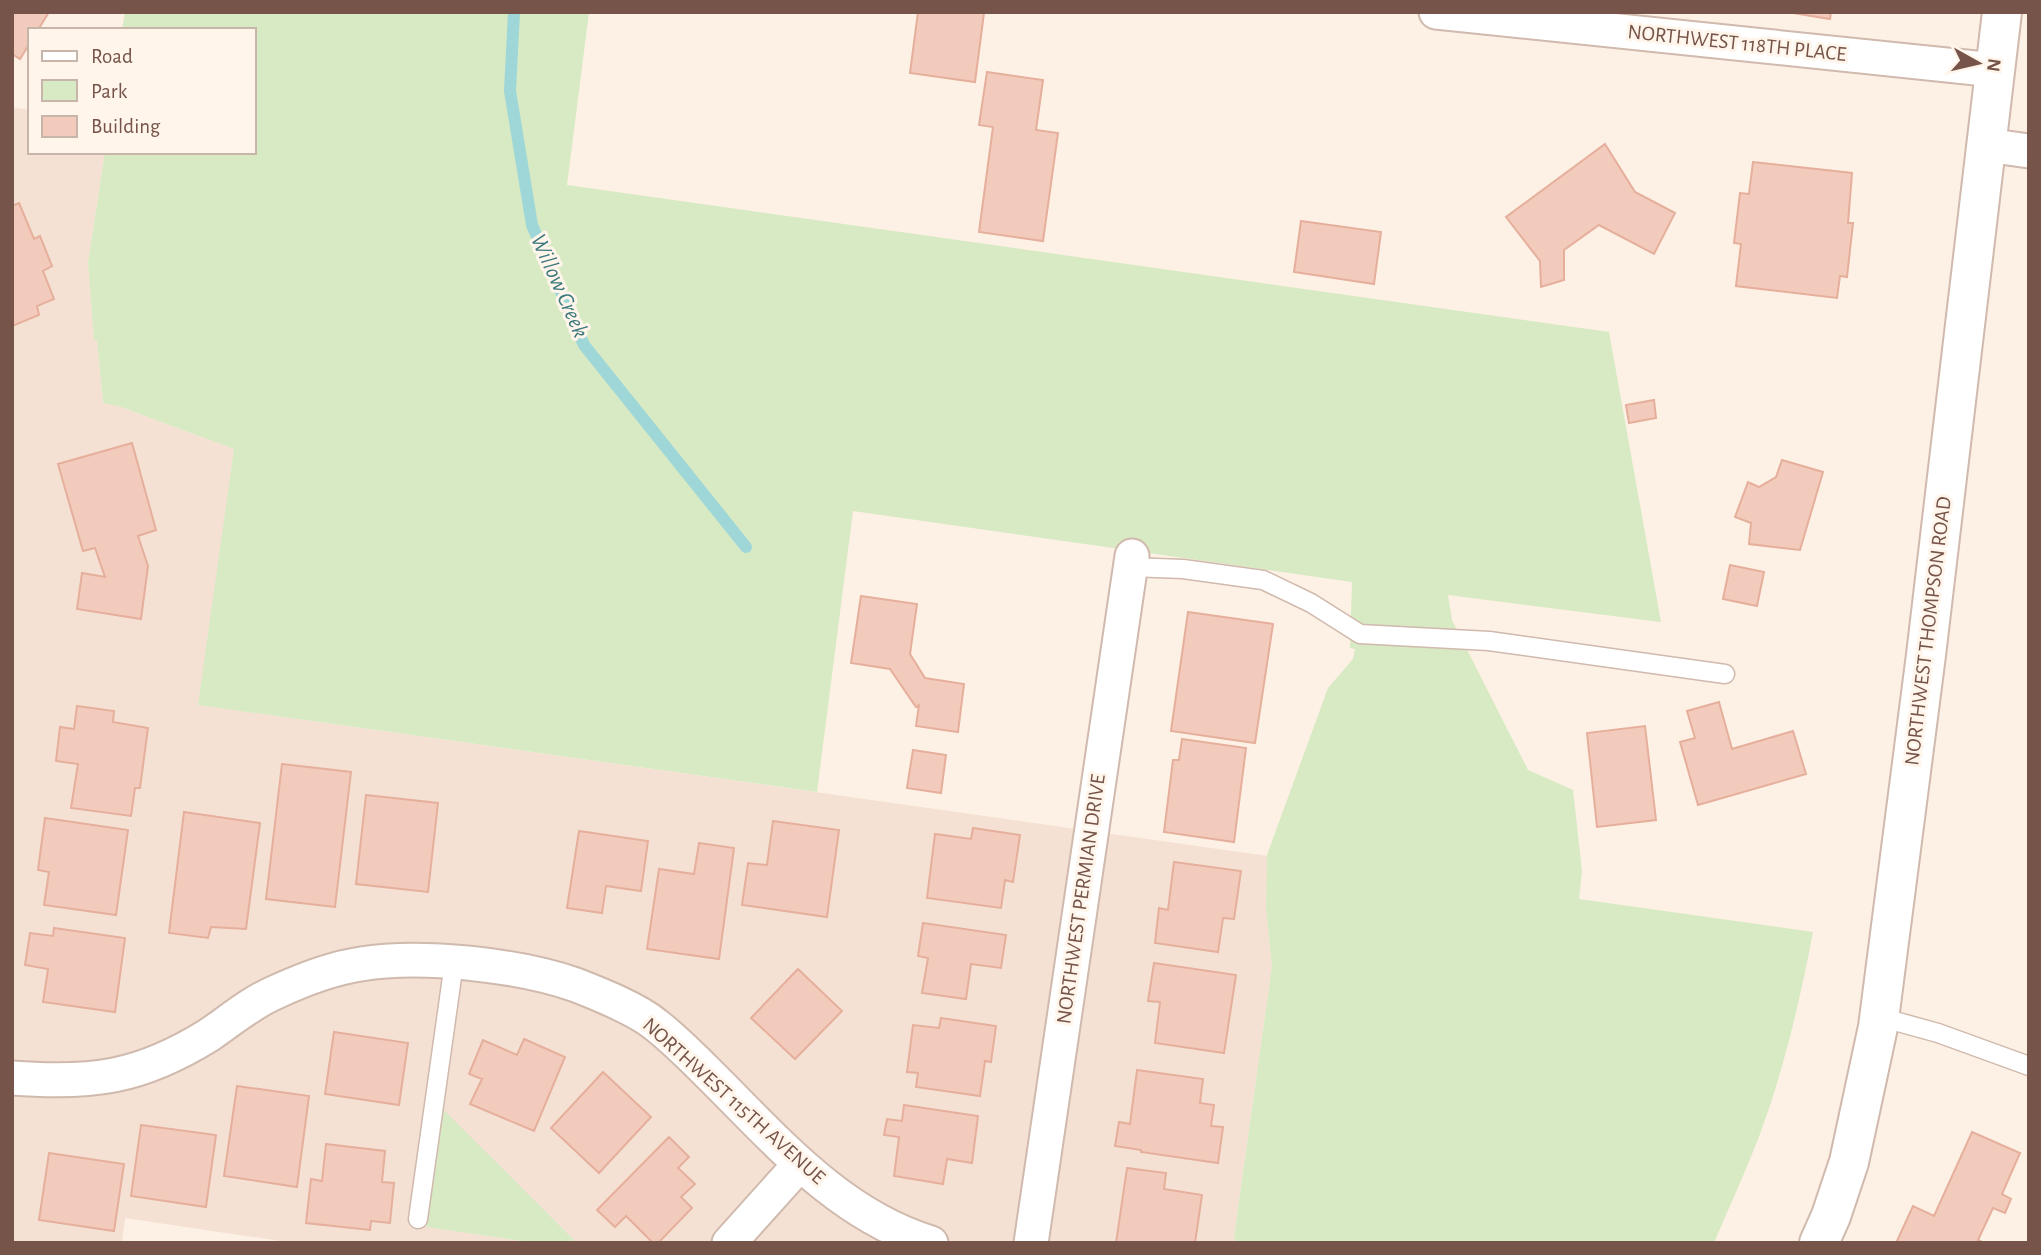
<svg xmlns="http://www.w3.org/2000/svg" width="2041" height="1255" font-family="'Alegreya Sans',sans-serif">
<rect width="100%" height="100%" fill="#fdf0e4"/>
<path fill="#f4e1d3" d="M12 107 30 110V152H105L88 263 94 339 97 340 103 403 121 407 234 449 199 705 1268 856 1266 910 1272 966 1234 1237 1236 1243H577L442 1109 426 1227 535 1243H294L125 1218 122 1243H12Z"/>
<path fill="#d7eac3" d="M125 12H589L567 185 1609 332 1661 622 1448 595 1452 620 1528 770 1573 790 1582 871 1579 899 1813 932C1800 1000 1784 1069 1760 1134 1746 1171 1729 1207 1714 1243H1236L1234 1237 1272 966 1266 910 1267 855 1328 688 1353 659 1355 649 1350 648 1352 582 853 511 817 792 198 705 234 449 121 407 103 403 97 340H94L88 263 105 152H254V30H122Z
M442 1108 577 1243H535L426 1227Z"/>
<g fill="none" stroke-linecap="round" stroke-linejoin="round">
<path stroke="#9fd6d8" stroke-width="12" d="M514 12 510 91 532 225 584 345 746 547"/>
</g>
<path fill="#f2cbbc" stroke="#e5af9c" stroke-width="2" d="M12 12H49L38 30H30V43L20 59 12 54Z
M918 12 984 13 975 82 910 73Z
M1787 12H1831L1830 19Z
M987 72 1043 80 1036 130 1058 133 1043 241 979 232 993 127 979 125Z
M1605 144 1635 192 1675 213 1654 254 1599 225 1564 250V280L1541 287 1540 261 1506 217Z
M1753 162 1852 173 1848 223H1853L1847 277 1840 276 1837 298 1736 286 1741 244 1734 243 1740 193 1749 194Z
M19 203 34 239 40 236 52 266 43 271 54 299 37 306 39 315 12 326V206Z
M1301 221 1381 232 1374 284 1294 272Z
M1654 400 1656 418 1629 423 1626 405Z
M132 443 156 530 138 536 148 566 141 619 77 609 82 573 105 577 95 548 83 551 58 464Z
M1782 460 1823 472 1800 550 1749 544 1751 523 1735 517 1748 482 1759 487 1776 477Z
M1730 565 1764 572 1757 606 1723 599Z
M861 596 917 604 910 654 925 678 964 684 958 732 916 726 919 705 916 707 890 669 851 663Z
M1188 612 1273 624 1255 743 1171 731Z
M1719 702 1732 749 1793 731 1806 774 1698 805 1680 742 1695 738 1687 711Z
M77 706 114 711 113 722 148 728 140 788H135L131 816 71 808 78 764 56 761 60 727 74 729Z
M1645 726 1656 820 1597 827 1587 733Z
M1182 739 1246 748 1234 842 1164 832 1173 760H1179Z
M913 750 946 755 941 793 907 788Z
M282 764 351 772 335 907 266 899Z
M366 795 438 803 428 892 356 884Z
M184 812 260 823 246 929 211 927 208 938 169 933Z
M45 818 128 830 116 915 44 905 49 872 38 870Z
M773 821 839 830 827 917 742 905 748 863 767 865Z
M973 828 1020 835 1013 882 1005 880 1001 908 927 898 935 834 971 839Z
M579 831 648 841 641 891 606 886 602 913 567 908Z
M699 843 734 848 719 959 647 949 659 869 694 874Z
M1174 862 1241 871 1234 919 1223 918 1218 952 1155 943 1159 908 1168 910Z
M923 923 1006 935 1001 968 971 964 966 999 922 993 928 958 918 956Z
M54 928 125 938 115 1012 43 1002 48 969 25 965 30 933 53 936Z
M1154 963 1236 975 1224 1053 1155 1043 1160 1002 1148 1001Z
M798 969 842 1011 795 1059 751 1018Z
M941 1018 996 1026 991 1062 985 1061 980 1096 916 1087 918 1073 907 1072 913 1025 939 1028Z
M334 1032 408 1043 399 1105 325 1094Z
M524 1039 565 1057 534 1131 470 1104 482 1079 469 1074 483 1040 517 1055Z
M1137 1070 1203 1079 1200 1103 1214 1105 1211 1126 1223 1127 1218 1163 1141 1152V1150L1115 1146 1119 1122 1130 1124Z
M603 1072 651 1117 599 1173 551 1128Z
M237 1086 309 1096 297 1187 224 1176Z
M904 1105 978 1116 972 1163 947 1159 943 1184 894 1176 899 1137 884 1135 887 1119 902 1121Z
M141 1125 216 1135 206 1207 131 1196Z
M1972 1132 2020 1153 2002 1194 2011 1199 2005 1213 1993 1208 1978 1240 1984 1243H1896L1913 1206 1934 1216Z
M669 1137 689 1157 678 1168 695 1184 681 1197 692 1208 658 1243H653L626 1216 615 1227 597 1210Z
M326 1144 385 1151 382 1182 394 1183 390 1223 371 1221 370 1230 306 1223 311 1179 322 1181Z
M49 1153 124 1164 114 1231 39 1220Z
M1127 1168 1166 1173 1164 1189 1202 1195 1195 1243H1116Z"/>
<g fill="none" stroke-linecap="round" stroke-linejoin="round">
<defs>
<path id="service" d="M1130 567 1183 569 1263 580 1311 603 1360 634 1489 641 1725 674
M1880 1017 1938 1033 2029 1066
M418 1219 454 963"/>
<path id="minor" d="M1436 12 1995 70
M1986 145 2029 151
M12 1078C92 1084 140 1078 209 1035 231 1020 252 1002 276 992 302 980 333 968 361 964 421 954 519 965 576 985 599 994 637 1009 656 1025 674 1039 691 1056 707 1072 774 1138 838 1215 931 1243
M729 1243 800 1164
M1031 1243 1132 556"/>
<path id="tertiary" d="M1819 1243 1831 1216 1849 1162 1878 1027 1926 655 2002 12"/>
</defs>
<use href="#service" stroke="#d0b9ad" stroke-width="21"/>
<use href="#minor" stroke="#d0b9ad" stroke-width="37"/>
<use href="#tertiary" stroke="#d0b9ad" stroke-width="42"/>
<use href="#service" stroke="#fff" stroke-width="18"/>
<use href="#minor" stroke="#fff" stroke-width="33"/>
<use href="#tertiary" stroke="#fff" stroke-width="38"/>
</g>
<g text-anchor="middle" dominant-baseline="central" stroke-width="6" stroke-linejoin="round" paint-order="stroke">
<g font-size="21" fill="#765449" stroke="#fff5eb">
<text transform="translate(1737 43) rotate(6)">NORTHWEST 118TH PLACE</text>
<text transform="translate(1928 631) rotate(-83)">NORTHWEST THOMPSON ROAD</text>
<text transform="translate(1081 899) rotate(-82)">NORTHWEST PERMIAN DRIVE</text>
<text transform="translate(734 1101) rotate(42)">NORTHWEST 115TH AVENUE</text>
</g>
<g font-size="23" font-style="italic" fill="#3c787c" stroke="#fff5eb">
<text transform="translate(559 286) rotate(66)">Willow Creek</text>
</g>
</g>
<rect width="2041" height="1255" fill="none" stroke="#765449" stroke-width="28"/>
<rect x="28" y="28" width="228" height="126" fill="#fff5eb" stroke="#c8b5aa" stroke-width="2"/>
<rect x="42" y="51" width="35" height="10" fill="#ffffff" stroke="#c8b5aa" stroke-width="2"/>
<text x="91" y="63" font-size="21" fill="#765449">Road</text>
<rect x="42" y="80" width="35" height="21" fill="#d7eac3" stroke="#c8b5aa" stroke-width="2"/>
<text x="91" y="98" font-size="21" fill="#765449">Park</text>
<rect x="42" y="116" width="35" height="21" fill="#f2cbbc" stroke="#c8b5aa" stroke-width="2"/>
<text x="91" y="133" font-size="21" fill="#765449">Building</text>
<g transform="translate(1978 63) rotate(98)" stroke="#fff5eb" stroke-width="5" paint-order="stroke">
<path d="M0-5L12 26L0 18L-12 26Z" fill="#765449"/>
<text y="-10" font-size="19" font-weight="bold" text-anchor="middle" fill="#765449">N</text>
</g>
</svg>
